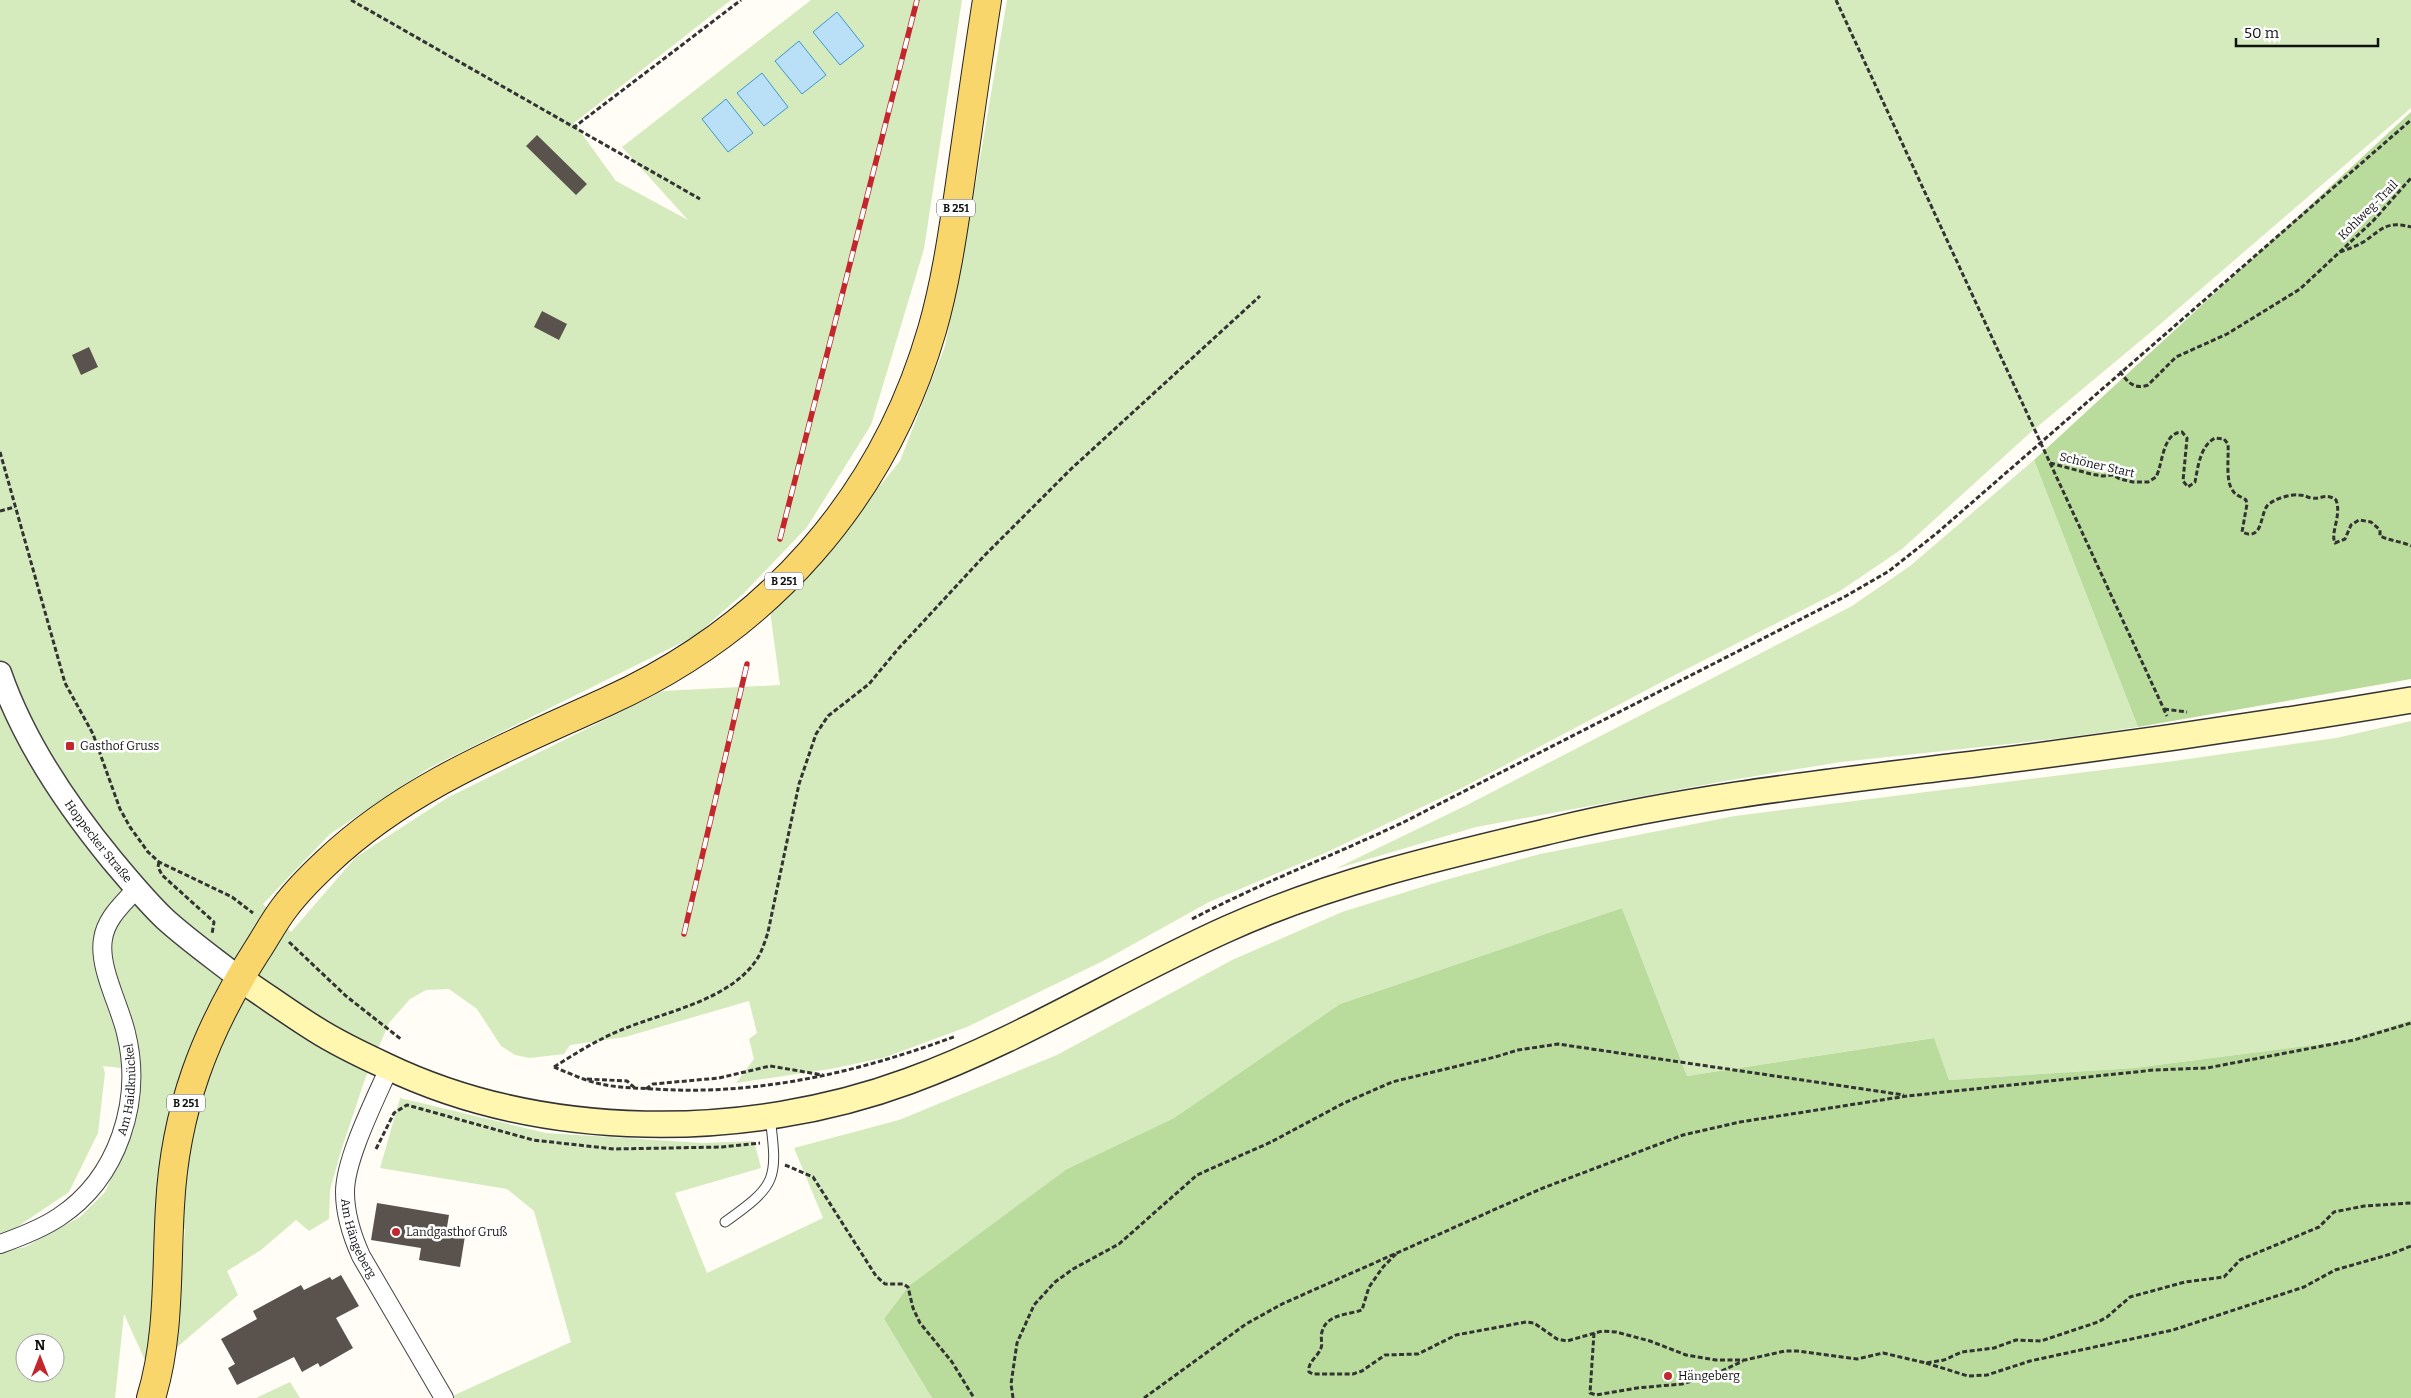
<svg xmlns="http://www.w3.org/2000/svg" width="2411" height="1398" font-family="Bitter,serif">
<rect width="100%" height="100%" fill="#fffdf5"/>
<path fill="#d5ebbd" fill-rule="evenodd" d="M0 0H731L574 123 616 181 688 220 622 147 811 0H962L924 249 871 425 807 527 744 593 695 636 429 768 330 834 263 904 291 932 356 857 447 798 663 691 780 685 770 611 860 510 900 461 945 346 971 211 1007 0H2411V108L2158 326 2031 432 1902 549 1840 591 1673 676 1460 789 1325 853 1209 902 1103 961 967 1027 883 1058 830 1069 736 1083 754 1059 749 1039 757 1033 749 1001 625 1037 570 1045 564 1054 530 1058 515 1055 501 1046 477 1009 449 989 426 990 410 999 389 1023 365 1079 341 1151 330 1190 329 1219 309 1231 296 1220 261 1250 227 1271 238 1295 175 1349 185 1229 155 1211V1306L148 1367 124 1314 115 1398H0V1252L25 1247 80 1217 105 1192 126 1144 139 1070 103 1066 105 1073 98 1133 69 1192 11 1231 0 1233ZM25 1343H55V1373H25Z
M2034 460 2138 727 2063 738 1841 762 1725 781 1476 827 1335 869 1467 805 1852 606 1910 566Z
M2411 721V1020L2344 1041 2134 1068 1949 1080 1933 1038 1687 1076 1622 908 1340 1004 1174 1118 1067 1169 884 1319 932 1398H448L571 1342 534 1211 507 1189 380 1168 400 1098 546 1133 703 1143 754 1141 761 1168 675 1193 707 1273 823 1218 794 1148 899 1120 1057 1055 1232 960 1342 912 1438 882 1540 854 1735 816 2174 761 2336 738Z
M290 1382 300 1398H256Z"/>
<path fill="#b9dc9c" d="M2411 112V679L2138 727 2034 460Z
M1622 908 1687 1076 1934 1038 1949 1080 2134 1068 2344 1041 2411 1020V1398H932L884 1319 909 1286 1067 1169 1174 1118 1340 1004Z"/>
<path fill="#b9e0f7" stroke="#3f96cf" d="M837 12 864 46 840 65 813 32Z
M799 41 826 75 802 94 775 61Z
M762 73 788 107 764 126 737 93Z
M726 99 753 133 728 152 702 119Z"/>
<path fill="#5a524d" d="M537 135 587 184 576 195 526 146Z
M542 311 567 324 559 340 534 327Z
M89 347 98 367 81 375 72 355Z
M377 1203 449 1215 446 1233 465 1236 460 1267 419 1260 421 1248 371 1240Z
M341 1275 359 1306 336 1318 353 1348 320 1367 318 1363 302 1372 294 1357 237 1385 228 1368 235 1364 221 1339 257 1319 253 1311 301 1285 304 1290 330 1277 332 1280Z"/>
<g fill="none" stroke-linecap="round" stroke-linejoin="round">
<defs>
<path id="service" d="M725 1222C777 1185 778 1180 770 1117"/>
<g id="minor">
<path id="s1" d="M389 1068C375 1100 345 1159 345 1192 345 1214 352 1236 361 1256L444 1398"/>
<path id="s2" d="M0 1244C20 1237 41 1229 59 1217 118 1178 143 1101 126 1033 120 1006 98 967 103 939 106 918 123 904 136 889"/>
</g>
<g id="tertiary">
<path id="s3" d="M0 673C24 742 66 804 112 860 129 880 146 901 165 919 188 940 215 959 239 978"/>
</g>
<path id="secondary" d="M239 978C265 995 289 1013 315 1029 337 1043 362 1055 386 1066 543 1141 746 1141 909 1081 1019 1041 1120 977 1227 929 1331 882 1444 856 1554 830 1695 796 1839 781 1982 763 2126 745 2269 724 2411 700"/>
<path id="primary" d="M151 1398C170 1336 166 1271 170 1206 175 1110 205 1032 256 952 266 937 274 921 285 907 297 891 312 876 327 862 407 786 508 747 608 701 767 629 883 499 932 330 945 285 952 238 959 191 968 128 977 64 987 0"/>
</defs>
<use href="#service" stroke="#444" stroke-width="11"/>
<use href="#minor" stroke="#444" stroke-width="20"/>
<use href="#tertiary" stroke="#444" stroke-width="25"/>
<use href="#secondary" stroke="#333" stroke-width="28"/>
<use href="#primary" stroke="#222" stroke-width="30"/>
<path stroke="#333" stroke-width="3" stroke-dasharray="5 2.5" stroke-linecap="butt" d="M351 0 700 199
M1836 0 2167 716
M573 128 741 0
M2340 252C2348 249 2357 246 2365 241 2383 228 2387 221 2411 227
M2120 371C2127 382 2134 390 2148 385L2176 357 2227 334 2300 289 2373 221 2411 178
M0 452 65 683 93 734 120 809 130 827 148 852 159 862 232 897 253 913
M2050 463 2091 474 2103 476 2113 475 2120 479 2133 482H2148L2156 477C2163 464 2162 433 2182 432L2187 438 2183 481 2188 487 2195 482C2198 467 2200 446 2215 438L2224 439 2228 444C2229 457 2225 481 2233 491 2235 495 2242 497 2246 500L2247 504 2242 532C2263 542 2260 515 2267 506 2273 499 2290 494 2299 495 2304 495 2307 497 2311 498 2321 500 2326 492 2336 500 2342 515 2330 533 2335 543L2345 539 2351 525 2359 520 2371 522 2380 530V536C2390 541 2401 541 2411 546
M0 511 15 507
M2164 709 2187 712
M159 862 158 867 162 875 214 922 212 934
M1192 919C1261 883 1334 855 1404 822L1846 596 1889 571 1937 533 2411 120
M289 942 346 996 402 1040
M554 1067C569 1073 585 1081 601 1084 618 1088 636 1088 654 1089 757 1096 860 1072 956 1036
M554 1067C576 1053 597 1040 621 1030 666 1011 735 1000 760 954 763 947 766 939 768 932L799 784 816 734 828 716 869 684 898 649 985 555 1071 469 1260 296
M587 1079 627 1081 635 1088
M646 1089 653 1084 719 1078 770 1066 823 1075
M376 1149 394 1113 407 1105 533 1140 614 1149 722 1147 760 1143
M785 1165 813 1177 876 1276 885 1284H903L908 1287 913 1308 920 1323 952 1362 974 1398
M1396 1254 1383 1267 1369 1287 1362 1310C1348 1315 1326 1314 1322 1332 1320 1338 1323 1343 1321 1348 1318 1357 1307 1362 1309 1372L1313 1374H1353L1362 1371 1385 1355 1418 1354 1456 1335 1526 1322 1534 1323 1557 1339 1567 1341 1602 1331 1616 1332 1650 1341 1686 1355 1716 1360H1745L1785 1351H1797L1857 1359 1883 1353 1926 1363 1944 1360 1962 1352 1994 1348 2016 1340 2041 1341 2098 1322 2107 1317 2130 1297 2185 1282 2224 1277 2240 1260 2319 1227 2334 1212 2364 1206 2411 1203
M1594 1333 1590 1393 1596 1395 1637 1388 1682 1384 1713 1375 1743 1361
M1926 1363 1968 1376 1987 1375 2030 1361 2173 1330 2304 1287 2335 1270 2391 1254 2411 1246
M1013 1398 1011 1384 1017 1343 1034 1305 1055 1282 1073 1269 1119 1244 1197 1175 1271 1142 1344 1103 1392 1082 1495 1057 1518 1050 1558 1044 1904 1095
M1144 1398 1246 1324 1282 1304 1543 1188 1683 1135 1740 1122 1907 1096 2154 1070 2207 1068 2354 1040 2411 1023"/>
<use href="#service" stroke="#fff" stroke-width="9"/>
<use href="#minor" stroke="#fff" stroke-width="18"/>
<use href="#tertiary" stroke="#fff" stroke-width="22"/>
<use href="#secondary" stroke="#fff6b0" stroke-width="25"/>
<use href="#primary" stroke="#f9d66b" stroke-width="28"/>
<defs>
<path id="rail" d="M780 539 917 0
M684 934 747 664"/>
</defs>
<use href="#rail" stroke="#c4262e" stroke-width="5.5"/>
<use href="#rail" stroke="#fff" stroke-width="4" stroke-dasharray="11" stroke-linecap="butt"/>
</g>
<g fill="#c4262e" stroke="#fff" stroke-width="2">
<rect x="65" y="741" width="10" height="10" rx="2.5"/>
<circle cx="396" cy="1232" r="5"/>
<circle cx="1668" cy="1376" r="5"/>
</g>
<g text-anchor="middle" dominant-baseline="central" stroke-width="5" stroke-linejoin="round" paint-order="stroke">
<g fill="#fff" stroke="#585858" stroke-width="1">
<rect x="937" y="199.5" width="38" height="17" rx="4"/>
<rect x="765" y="572.5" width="38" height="17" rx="4"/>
<rect x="167" y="1094.5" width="38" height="17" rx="4"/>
</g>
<g font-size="11" font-weight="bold" fill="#111">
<text x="956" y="208">B 251</text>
<text x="784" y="581">B 251</text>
<text x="186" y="1103">B 251</text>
</g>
<g font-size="12" fill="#111" stroke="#fff">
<text transform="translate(2368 210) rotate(-45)">Kohlweg-Trail</text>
<text transform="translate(2097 465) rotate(13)">Schöner Start</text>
<text stroke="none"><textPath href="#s3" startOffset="196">Hoppecker Straße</textPath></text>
<text stroke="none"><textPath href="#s2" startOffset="216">Am Haidknückel</textPath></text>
<text stroke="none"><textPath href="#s1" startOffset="181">Am Hängeberg</textPath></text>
</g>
<g font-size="12" fill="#111" stroke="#fff" text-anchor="start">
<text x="80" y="746">Gasthof Gruss</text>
<text x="406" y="1232">Landgasthof Gruß</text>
<text x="1678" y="1376">Hängeberg</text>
</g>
</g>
<g transform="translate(40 1358)"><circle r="24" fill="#ffffff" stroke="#a0a0a0"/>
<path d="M0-4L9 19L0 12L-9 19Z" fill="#c4262e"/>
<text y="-8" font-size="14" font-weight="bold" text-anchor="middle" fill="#111111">N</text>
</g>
<path d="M2236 38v8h142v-8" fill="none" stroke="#111111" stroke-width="2.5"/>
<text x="2244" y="38" font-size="15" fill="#111111" stroke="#ffffff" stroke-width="4" paint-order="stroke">50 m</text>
</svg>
